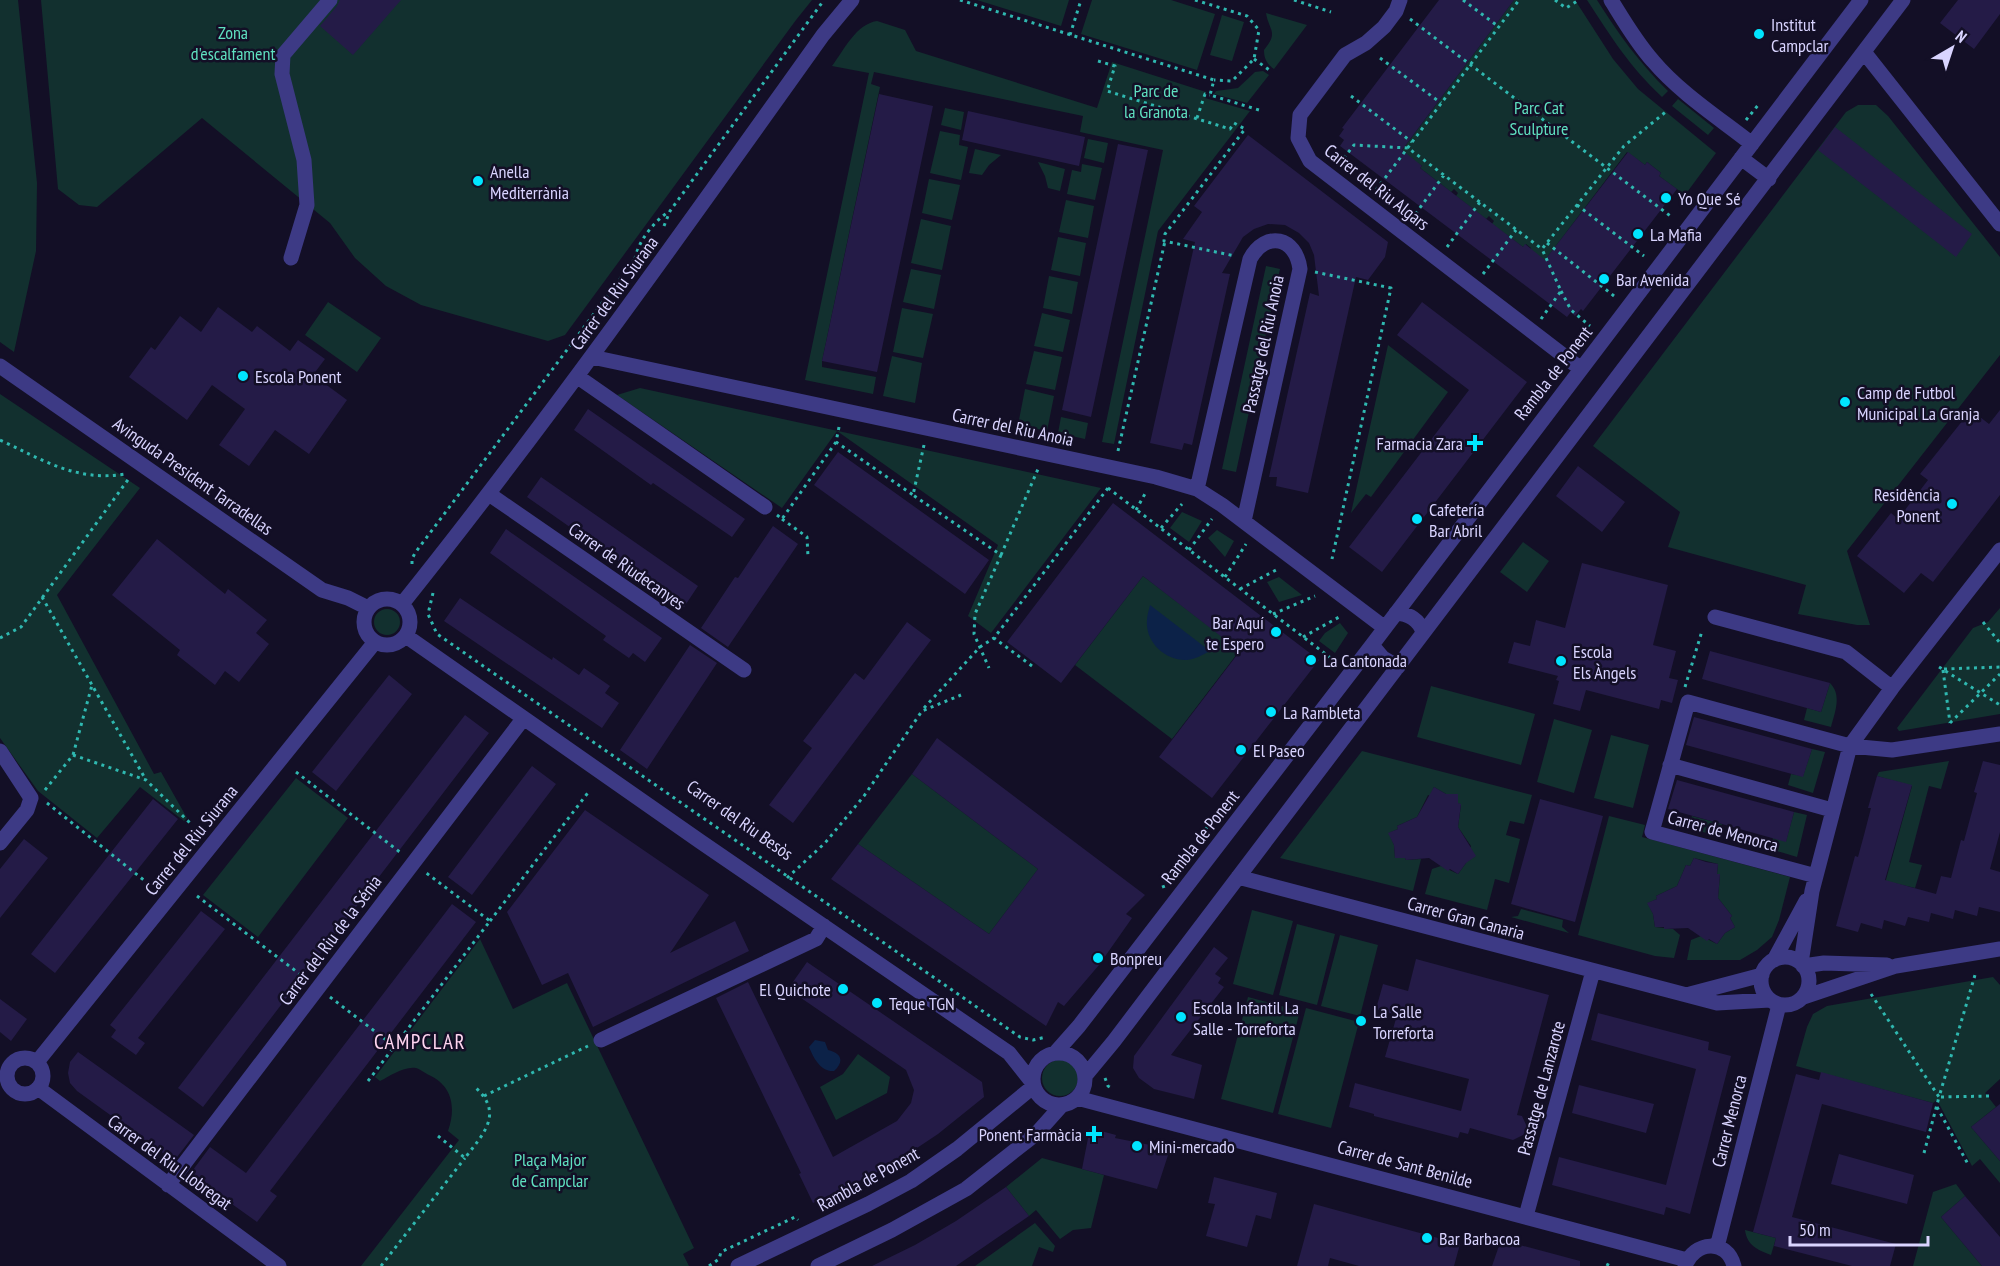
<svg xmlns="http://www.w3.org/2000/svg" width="2000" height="1266" font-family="'PT Sans Narrow',sans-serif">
<rect width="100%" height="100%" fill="#130f26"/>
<path fill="#12302f" d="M0 0H18L37 183 36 251 14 352 0 342Z
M41 0H812L796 20 565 335 548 341 421 305 386 286 355 258 330 223 202 118 97 207 79 205 58 189Z
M977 0H1069L1061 26Z
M1092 0H1171L1215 14 1197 70 1081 34Z
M1514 0H1575L1613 59 1638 89 1716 153 1685 195 1659 176 1661 173 1647 162 1645 165 1627 152 1543 263 1529 252 1531 248 1526 244 1523 247 1492 224 1494 221 1489 216 1486 219 1456 196 1458 193 1454 189 1451 192 1420 168 1422 166 1400 153Z
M1587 0H1597C1618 33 1639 63 1668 91L1662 97C1630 67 1611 37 1587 0Z
M1266 13 1307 25 1274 69C1267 64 1264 59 1264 50 1279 32 1269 31 1266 13Z
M1222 15 1244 22 1232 61 1210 55Z
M877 21 905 30 916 51 1097 108 1112 62 1206 92 1205 98 1250 111 1158 231 1114 444 1102 442 1163 150 1080 132 1083 116 874 72 871 84 880 87 822 361V367L876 377 873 394 805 380 869 73 832 66C844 50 856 24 877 21Z
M1263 71 1269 75 1247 103 1214 94 1216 91 1238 88 1255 72Z
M1678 99 1714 128 1708 135 1672 106Z
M1858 105H1876L1888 116 2000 257V355L1847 551 1870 625H1857L1798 614 1806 585 1668 547 1680 512 1593 446 1846 112Z
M945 108 964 112 961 130 941 125Z
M940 131 960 135 959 145 968 147 961 180 930 173Z
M1088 139 1108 143 1104 163 1084 158Z
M975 149 1001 155 989 165 982 175 969 173Z
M1038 162 1065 169 1060 191 1048 188 1045 176Z
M1082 164 1102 168 1095 200 1067 194 1072 170 1081 172Z
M929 179 960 185 952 220 922 213Z
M1066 200 1094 206 1088 238 1059 232Z
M921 219 951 226 942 270 911 263Z
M1058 237 1086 243 1080 276 1051 270Z
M1266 266 1280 269 1236 472 1222 469Z
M911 269 941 275 934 309 903 302Z
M1049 276 1078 282 1072 314 1043 308Z
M328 302 381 338 357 372 305 335Z
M902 308 933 314 923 358 893 352Z
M1042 313 1070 320 1063 352 1034 346Z
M1388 345 1448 392 1371 497 1366 494 1351 513Z
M1034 351 1062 357 1055 390 1026 384Z
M892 356 922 363 915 403 883 396Z
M640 388 1101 488 991 633 968 616 998 545 837 431 782 508 617 395Z
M1025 389 1054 396 1047 431 1018 425Z
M0 394 140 488 57 595 154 774 161 772 187 818 184 821 140 787 97 838 38 791 0 738Z
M1061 417 1088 423 1085 439 1058 433Z
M1182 512 1202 521 1189 542 1170 528Z
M1217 530 1234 541 1225 557 1208 538Z
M1523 542 1549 561 1527 592 1500 572Z
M1143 576 1240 650 1172 739 1075 665Z
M1279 577 1302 595 1279 602 1267 582Z
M2000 608V714L1899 731 1897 728 1973 628 1988 622Z
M374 622a13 13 0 1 1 26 0a13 13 0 1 1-26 0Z
M1340 623 1348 633 1335 653 1319 641 1325 633Z
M1830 683C1842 695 1835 712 1831 727L1804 720 1807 708 1821 712Z
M1431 686 1535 714 1521 765 1417 737Z
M1554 719 1592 730 1574 793 1537 782Z
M1611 735 1649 745 1633 808 1594 798Z
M1812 749 1825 752 1813 793 1788 785 1791 774 1803 776Z
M1362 751 1532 795 1524 824 1510 821 1506 835 1520 839 1509 883 1495 879 1487 910 1425 894 1432 869 1441 866 1458 874 1466 863 1471 846 1458 827 1461 805 1458 803V794H1446L1434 787 1430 796 1428 795 1417 817 1397 826 1398 829 1389 833 1394 845 1395 858H1405L1406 860 1421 859 1413 891 1280 858Z
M1949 761 1941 789 1929 786 1909 862 1922 865 1915 888 1894 883 1884 887 1912 786 1877 776 1879 772Z
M912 774 1038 869 989 934 858 844Z
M296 778 348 818 258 937 203 895Z
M1794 812 1807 815 1797 857 1770 849 1773 838 1786 841Z
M1609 816 1645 825 1642 837 1790 877 1779 920 1772 937 1757 950 1740 960H1687L1691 940 1701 936 1717 944 1725 933 1735 927 1730 918 1732 916 1718 898 1720 874H1717L1718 864 1694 858 1690 866 1686 865 1677 886 1656 896 1657 899 1648 903 1653 914 1655 927 1673 929 1680 935 1674 958 1655 956 1578 935Z
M1692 816 1722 824 1718 836 1688 828Z
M1521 909 1563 920 1562 927 1569 933 1511 917 1518 916Z
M1252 910 1293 921 1273 995 1233 984Z
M1297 924 1335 934 1317 1005 1279 995Z
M1340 935 1378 945 1360 1016 1321 1006Z
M480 939 513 1009 567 983 694 1248 683 1254 689 1266H361L459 1140 448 1131C456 1108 453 1086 429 1075 425 1073 420 1069 416 1068 404 1066 390 1076 380 1081L375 1077Z
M1993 977 2000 985V1079L1985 1093 1996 1107 1971 1127 2000 1161V1183L1980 1159 1972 1166 1937 1100 1933 1103 1796 1066 1807 1027 1813 1014 1827 1006Z
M1248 997 1300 1011 1273 1113 1221 1099Z
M1306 1008 1359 1022 1331 1128 1278 1114Z
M858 1054 890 1077 887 1093 836 1120 820 1087 843 1074Z
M1042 1078a18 18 0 1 1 36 0a18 18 0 1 1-36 0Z
M1042 1158 1104 1175 1091 1228 1073 1230 1060 1239 1036 1210 1029 1216 1006 1187Z
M1956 1184 1965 1196 1941 1217 1982 1266H1913L1933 1192Z
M1035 1223 1055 1246 1053 1252 1039 1247 1032 1266H975Z
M1745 1230 1776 1238 1771 1255C1757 1250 1747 1245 1745 1230Z"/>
<path fill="#0c2248" d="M1150 605 1210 651C1202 655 1196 659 1187 660 1165 661 1145 642 1147 620 1147 615 1149 610 1150 605Z
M815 1040 825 1042 828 1050C841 1053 845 1061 834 1071 821 1072 814 1059 809 1047Z"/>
<path fill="#241b47" d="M340 0H401L353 55 320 26 337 6Z
M1439 0H1514L1402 150 1422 166 1420 168 1523 247 1525 244 1545 260 1628 152 1645 165 1647 162 1661 173 1659 176 1677 189 1583 311 1581 309 1575 316 1571 312 1567 317 1340 146 1344 140 1339 136 1344 129 1342 128Z
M1958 0H2000V14L1974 49 1940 23Z
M879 94 933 106 877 372 822 361Z
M968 111 1085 137 1079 166 962 140Z
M1835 127 1972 234 1956 257 1818 150Z
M1248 135 1388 242 1385 257 1368 280 1356 277 1308 493 1276 486 1277 477H1269L1310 293 1319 296 1314 255 1309 243 1299 233 1285 225 1268 224 1254 229 1243 237 1222 273 1230 274 1192 445 1184 443 1182 450 1150 443 1195 242 1183 239 1202 212 1194 206Z
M1118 144 1148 150 1091 417 1062 410Z
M1422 302 1527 382 1382 572 1349 547 1469 390 1397 335Z
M218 307 252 332 257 326 290 351 298 340 325 359 313 375 347 400 309 454 275 430 249 466 219 445 245 409 212 385 187 420 129 377 151 347 155 350 180 316 201 332Z
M588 409 745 519 732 537 653 483 651 485 574 430Z
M1971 410 1989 424 2000 410V495L1933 582 1921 573 1904 593 1857 556 1891 513 1898 519 1928 480 1920 474Z
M838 452 989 560 965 594 814 485Z
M1578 466 1625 502 1602 532 1556 496Z
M541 477 698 586 684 607 527 497Z
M1113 503 1319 660 1212 798 1159 757 1240 651 1143 576 1061 683 1007 642Z
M773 526 798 544 728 647 701 628 735 577 738 578Z
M506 529 662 638 645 662 633 653 629 658 603 640 606 636 490 553Z
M157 539 225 594 228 589 267 620 256 633 269 644 239 682 225 671 215 685 177 655 180 650 112 595Z
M1582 563 1668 585 1653 645 1676 651 1669 678 1678 680 1672 703 1661 700 1659 709 1586 690 1580 711 1553 704 1559 681 1556 680 1558 676 1508 663 1514 642 1530 646 1536 620 1565 628Z
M460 598 552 660 553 657 579 675 584 668 610 686 605 693 619 703 602 728 444 621Z
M907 622 931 640 793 823 769 805 812 748 803 741 855 673 864 680Z
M690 645 717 663 647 769 620 750Z
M1710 651 1830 683 1821 712 1702 679Z
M389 675 412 694 336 791 312 772Z
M465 715 489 733 203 1107 178 1088Z
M1694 717 1812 749 1803 777 1686 745Z
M937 738 1145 895 1126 914 1132 918 1099 965 1064 1006 1058 1002 1046 1026 831 879 858 844 989 934 1038 869 912 774Z
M1983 761 2000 765V832L1990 869 2000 872V912L1979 907 1977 916 1955 910 1953 919 1931 913 1929 922 1908 917 1905 926 1884 920 1882 929 1861 923 1858 932 1836 926 1855 856 1858 857 1864 835 1871 808H1868L1877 776 1912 785 1885 880 1936 894 1941 876 1951 878 1961 840 1964 841 1977 793 1974 792Z
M532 766 556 784 472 895 448 877Z
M1677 780 1794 812 1786 842 1668 809Z
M1434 787 1446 794H1458V803L1461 804 1458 827 1476 856 1466 863 1458 874 1450 869 1448 871 1429 858 1406 860 1405 858H1395L1394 845 1388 833 1398 829 1397 826 1417 817Z
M153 799 178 819 55 973 31 954Z
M1540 799 1603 816 1575 922 1511 904Z
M585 810 709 895 670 953 735 921 749 951 593 1027 568 973 542 985 507 912Z
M24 839 48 858 0 918V869Z
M1694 858 1706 862 1718 864 1717 874H1720L1718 898 1732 916 1730 918 1735 927 1725 933 1717 944 1709 939 1707 941 1688 928 1664 929V927H1655L1653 914 1647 903 1657 899 1656 896 1677 886 1686 865 1690 866Z
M452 904 476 922 270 1191 277 1196 257 1222 190 1174 210 1147 246 1173Z
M201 911 225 929 138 1038 145 1043 136 1055 111 1037 116 1030 110 1025Z
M1214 947 1228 958 1215 974 1221 978 1218 983 1224 987 1171 1055 1202 1065 1194 1099 1154 1089 1139 1078 1133 1068 1134 1056Z
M1416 959 1549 995 1517 1115 1522 1116 1527 1127 1525 1134 1513 1140 1470 1128 1468 1134 1460 1132 1458 1138 1374 1116V1114L1349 1107 1355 1083 1461 1111 1469 1079 1385 1057 1397 1015 1376 1009 1383 984 1408 991Z
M807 962 982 1082 984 1097 938 1134 908 1154 880 1171 813 1203 799 1174 801 1173 716 998 748 982 833 1157 897 1121 911 1103 914 1090 906 1070 788 989Z
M0 999 27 1019 11 1041 0 1032Z
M1598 1013 1709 1042 1708 1050 1731 1056 1690 1214 1666 1207 1664 1215 1552 1185 1559 1157 1666 1185 1696 1069 1591 1040Z
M78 1052 194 1135 174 1161 77 1091 70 1083 68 1073 70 1062Z
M1821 1072 1933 1103 1926 1132 1822 1104 1792 1217 1896 1244 1890 1266H1852L1774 1246 1776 1238 1753 1232 1796 1074 1819 1080Z
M1579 1085 1654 1104 1646 1133 1572 1113Z
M2000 1104V1161L1971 1127Z
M1090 1128 1116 1135 1115 1138 1170 1149 1157 1189 1082 1169Z
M1839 1154 1914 1175 1907 1204 1831 1184Z
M1214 1177 1277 1193 1271 1219 1256 1215 1247 1247 1206 1236 1215 1204 1208 1203Z
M1006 1187 1029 1216 956 1266H872L915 1245 956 1221Z
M1965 1196 2000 1237V1266H1982L1941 1217Z
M1314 1204 1460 1244 1454 1266H1359L1330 1258 1328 1266H1297Z
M1501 1240 1580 1261V1266H1492Z"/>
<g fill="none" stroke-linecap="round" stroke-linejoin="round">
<path stroke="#2fb8b0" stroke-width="3" stroke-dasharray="3 4.5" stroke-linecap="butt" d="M960 0 1214 80 1210 95 1259 110
M1195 0 1247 16 1259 30 1254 59 1232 81 1214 80
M1294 0 1331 12
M1463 0 1499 27
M1555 0 1566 8 1579 0
M1410 19 1673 218
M1070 35 1081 0
M1380 58 1441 103
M1254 59 1272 72
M1098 61 1115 66 1107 91 1230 129 1234 123 1245 129 1165 234 1164 241 1235 256
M1351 96 1412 142
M1197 118 1205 94 1210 95
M1746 120 1759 104
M1339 164 1354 145 1408 148 1542 249 1624 146 1668 110
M1376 190 1519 0
M1577 205 1644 256
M1411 220 1444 175
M664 226 670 211 824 0
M1547 243 1614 296
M1447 247 1480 202
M635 259C638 241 654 222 668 212
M1315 272 1391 288 1332 559
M1483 274 1516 230
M1561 291 1571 310 1590 326
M1541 319 1561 291 1542 249
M839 427 836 442 913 495
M0 440C43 460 76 482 125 474
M924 445 913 495 1001 555 975 614 974 634 989 668
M1118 451 1165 241
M1108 488 1336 662
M1136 510 1146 492
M777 515 782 519 836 442
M782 519 807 537 808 557
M1161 528 1182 504
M1189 550 1212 519
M1001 555 1038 469
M412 564V559L415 553 635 259 646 251
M1225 577 1246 544
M1240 589 1278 569
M433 593 428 614 437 634 1020 1037 1033 1040 1046 1037
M42 597 146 780
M1273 614 1315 596
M1983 622 2000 643
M1303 637 1341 616
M0 638 21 627 130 477
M1032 666 994 638 1108 488
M1939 667 2000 705
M1944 669 2000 667
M1943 670 1950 723
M1685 687 1702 631
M924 708 980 647 994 638
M1950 723 2000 674
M73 755 146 780 191 824
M296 772 401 853
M45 790 73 755 92 685
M47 803 145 881
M787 878 825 843 864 796 922 711 961 695
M1164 888 1162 883 1213 820 1216 821
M197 896 305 978
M490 921 590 790
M1871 994 1939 1097 1975 975
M330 997 394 1046
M1105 1078 1108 1086 1113 1089
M368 1081 490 921 425 872
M484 1096 588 1046
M1937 1107 1969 1166
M438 1136 465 1158C483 1134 504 1114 476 1088
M1924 1153 1939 1097 1992 1096
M381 1266 465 1158
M709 1266 719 1259 721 1252 795 1217 798 1220
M1607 1266 1609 1262"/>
<path stroke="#3d3a85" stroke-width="15" d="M1400 0 1396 11 1384 27 1366 43 1345 55 1300 115 1298 138 1310 161 1581 369
M1611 0C1624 21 1636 42 1653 61 1680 93 1719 118 1752 144
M1864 52 2000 224
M1741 158 1769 179
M291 258 307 205 304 160 282 74 283 55 330 0
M592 357 1156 477 1197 489 1222 505 1385 628
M0 366 322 590 348 598 368 608
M578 377 765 507
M1197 489 1250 259C1266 230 1296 237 1300 269L1244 521
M489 494 744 670
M364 622a23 23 0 1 1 46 0a23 23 0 1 1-46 0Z
M402 604C550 419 686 227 823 35L852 0
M1396 613C1410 614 1419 620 1423 632
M1715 617 1846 652 1892 688
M406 636 701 842 1009 1053 1032 1082
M1372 645 1383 658 1398 667
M0 751 31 798 27 810 0 843
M1670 765 1832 810
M1816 876 1652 832 1688 702 1850 746 1892 750 2000 734
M1238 877 1717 1003 1770 1000
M1761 981a24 24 0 1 1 48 0a24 24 0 1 1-48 0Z
M1774 960 1806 901
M1801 963 1812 891 1850 746 1892 688 2000 550
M1803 966 1824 963 1887 965
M1690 994 1762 975
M1804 997 1896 966 2000 949
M601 1040 816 939 824 926
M1056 1052 1079 1026 1372 645 1861 0
M1033 1079a26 26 0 1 1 52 0a26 26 0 1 1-52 0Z
M7 1076a18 18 0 1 1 36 0a18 18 0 1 1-36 0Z
M37 1062 375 642
M1085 1076 1114 1041 1903 0
M38 1088 279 1266
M1077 1098 1687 1260
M168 1185 523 719
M1526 1216 1593 971
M1717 1247 1779 1005
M738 1266 868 1204 911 1181 957 1149 1034 1086
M818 1266 892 1230 966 1189 1037 1133 1062 1105
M1685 1266C1694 1241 1727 1238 1734 1266"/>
</g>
<g fill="#00e5ff" stroke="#130f26" stroke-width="2">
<circle cx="1759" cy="34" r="6"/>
<circle cx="478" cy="181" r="6"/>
<circle cx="1666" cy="198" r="6"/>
<circle cx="1638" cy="234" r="6"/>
<circle cx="1604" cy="279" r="6"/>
<circle cx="243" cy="376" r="6"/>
<circle cx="1845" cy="402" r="6"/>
<path d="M1472 434h6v6h6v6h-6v6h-6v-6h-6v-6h6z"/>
<circle cx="1952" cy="504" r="6"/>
<circle cx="1417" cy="519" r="6"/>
<circle cx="1276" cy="632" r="6"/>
<circle cx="1311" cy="660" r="6"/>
<circle cx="1561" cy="661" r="6"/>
<circle cx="1271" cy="712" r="6"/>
<circle cx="1241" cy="750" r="6"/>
<circle cx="1098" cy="958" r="6"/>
<circle cx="843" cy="989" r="6"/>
<circle cx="877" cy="1003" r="6"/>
<circle cx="1181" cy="1017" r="6"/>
<circle cx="1361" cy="1021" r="6"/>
<path d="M1091 1125h6v6h6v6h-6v6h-6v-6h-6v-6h6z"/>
<circle cx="1137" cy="1146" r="6"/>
<circle cx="1427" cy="1238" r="6"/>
</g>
<g text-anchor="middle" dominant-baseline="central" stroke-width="5" stroke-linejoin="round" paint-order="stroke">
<g font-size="18" fill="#d9d4ff" stroke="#130f26" text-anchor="start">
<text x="1771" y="24">Institut<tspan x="1771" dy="21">Campclar</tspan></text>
<text x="490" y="171">Anella<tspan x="490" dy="21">Mediterrània</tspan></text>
<text x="1678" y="198">Yo Que Sé</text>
<text x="1650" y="234">La Mafia</text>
<text x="1616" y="279">Bar Avenida</text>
<text x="255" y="376">Escola Ponent</text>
<text x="1857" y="392">Camp de Futbol<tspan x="1857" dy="21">Municipal La Granja</tspan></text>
<text x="1463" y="443" text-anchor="end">Farmacia Zara</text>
<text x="1940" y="494" text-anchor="end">Residència<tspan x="1940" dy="21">Ponent</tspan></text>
<text x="1429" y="509">Cafetería<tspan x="1429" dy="21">Bar Abril</tspan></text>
<text x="1264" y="622" text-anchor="end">Bar Aquí<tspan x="1264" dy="21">te Espero</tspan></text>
<text x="1573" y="651">Escola<tspan x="1573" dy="21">Els Àngels</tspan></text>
<text x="1323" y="660">La Cantonada</text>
<text x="1283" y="712">La Rambleta</text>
<text x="1253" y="750">El Paseo</text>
<text x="1110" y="958">Bonpreu</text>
<text x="831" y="989" text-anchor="end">El Quichote</text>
<text x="889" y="1003">Teque TGN</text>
<text x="1193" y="1007">Escola Infantil La<tspan x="1193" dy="21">Salle - Torreforta</tspan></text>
<text x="1373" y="1011">La Salle<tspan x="1373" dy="21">Torreforta</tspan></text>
<text x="1082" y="1134" text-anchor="end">Ponent Farmàcia</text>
<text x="1149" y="1146">Mini-mercado</text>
<text x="1439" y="1238">Bar Barbacoa</text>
</g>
<g font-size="18" fill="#5fe0c0" stroke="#130f26">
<text x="233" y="32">Zona<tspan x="233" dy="21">d'escalfament</tspan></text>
<text x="1156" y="90">Parc de<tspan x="1156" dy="21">la Granota</tspan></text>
<text x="1539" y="107">Parc Cat<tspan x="1539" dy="21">Sculpture</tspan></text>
<text x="550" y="1159">Plaça Major<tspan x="550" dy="21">de Campclar</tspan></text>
</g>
<g font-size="18" fill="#d9d4ff" stroke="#130f26">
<text transform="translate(1377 187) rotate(38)">Carrer del Riu Algars</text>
<text transform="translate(614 293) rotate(-54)">Carrer del Riu Siurana</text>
<text transform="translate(1263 344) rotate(-78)">Passatge del Riu Anoia</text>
<text transform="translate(1553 373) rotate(-52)">Rambla de Ponent</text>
<text transform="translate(1013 427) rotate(12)">Carrer del Riu Anoia</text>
<text transform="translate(193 476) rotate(35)">Avinguda President Tarradellas</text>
<text transform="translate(627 566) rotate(35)">Carrer de Riudecanyes</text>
<text transform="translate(740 820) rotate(35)">Carrer del Riu Besòs</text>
<text transform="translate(1723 831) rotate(15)">Carrer de Menorca</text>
<text transform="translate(1200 837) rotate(-52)">Rambla de Ponent</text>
<text transform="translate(191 840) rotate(-51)">Carrer del Riu Siurana</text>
<text transform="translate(1466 918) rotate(15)">Carrer Gran Canaria</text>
<text transform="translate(330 940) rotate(-53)">Carrer del Riu de la Sénia</text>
<text transform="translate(1541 1088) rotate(-75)">Passatge de Lanzarote</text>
<text transform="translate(1729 1121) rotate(-76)">Carrer Menorca</text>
<text transform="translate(170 1162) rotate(36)">Carrer del Riu Llobregat</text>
<text transform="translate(1405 1164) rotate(15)">Carrer de Sant Benilde</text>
<text transform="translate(868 1179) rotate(-29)">Rambla de Ponent</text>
</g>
<g font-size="21" letter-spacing="1.5" fill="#ffd6f0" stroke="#130f26">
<text x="420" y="1041">CAMPCLAR</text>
</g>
</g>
<g transform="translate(1952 48) rotate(39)" stroke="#130f26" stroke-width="4.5" paint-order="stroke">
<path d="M0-4.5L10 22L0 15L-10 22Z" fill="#d9d4ff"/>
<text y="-9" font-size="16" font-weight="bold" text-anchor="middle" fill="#d9d4ff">N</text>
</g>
<path d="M1790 1236v9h138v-9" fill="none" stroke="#d9d4ff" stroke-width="3"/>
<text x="1799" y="1236" font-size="18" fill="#d9d4ff" stroke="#130f26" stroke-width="4.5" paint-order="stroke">50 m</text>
</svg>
